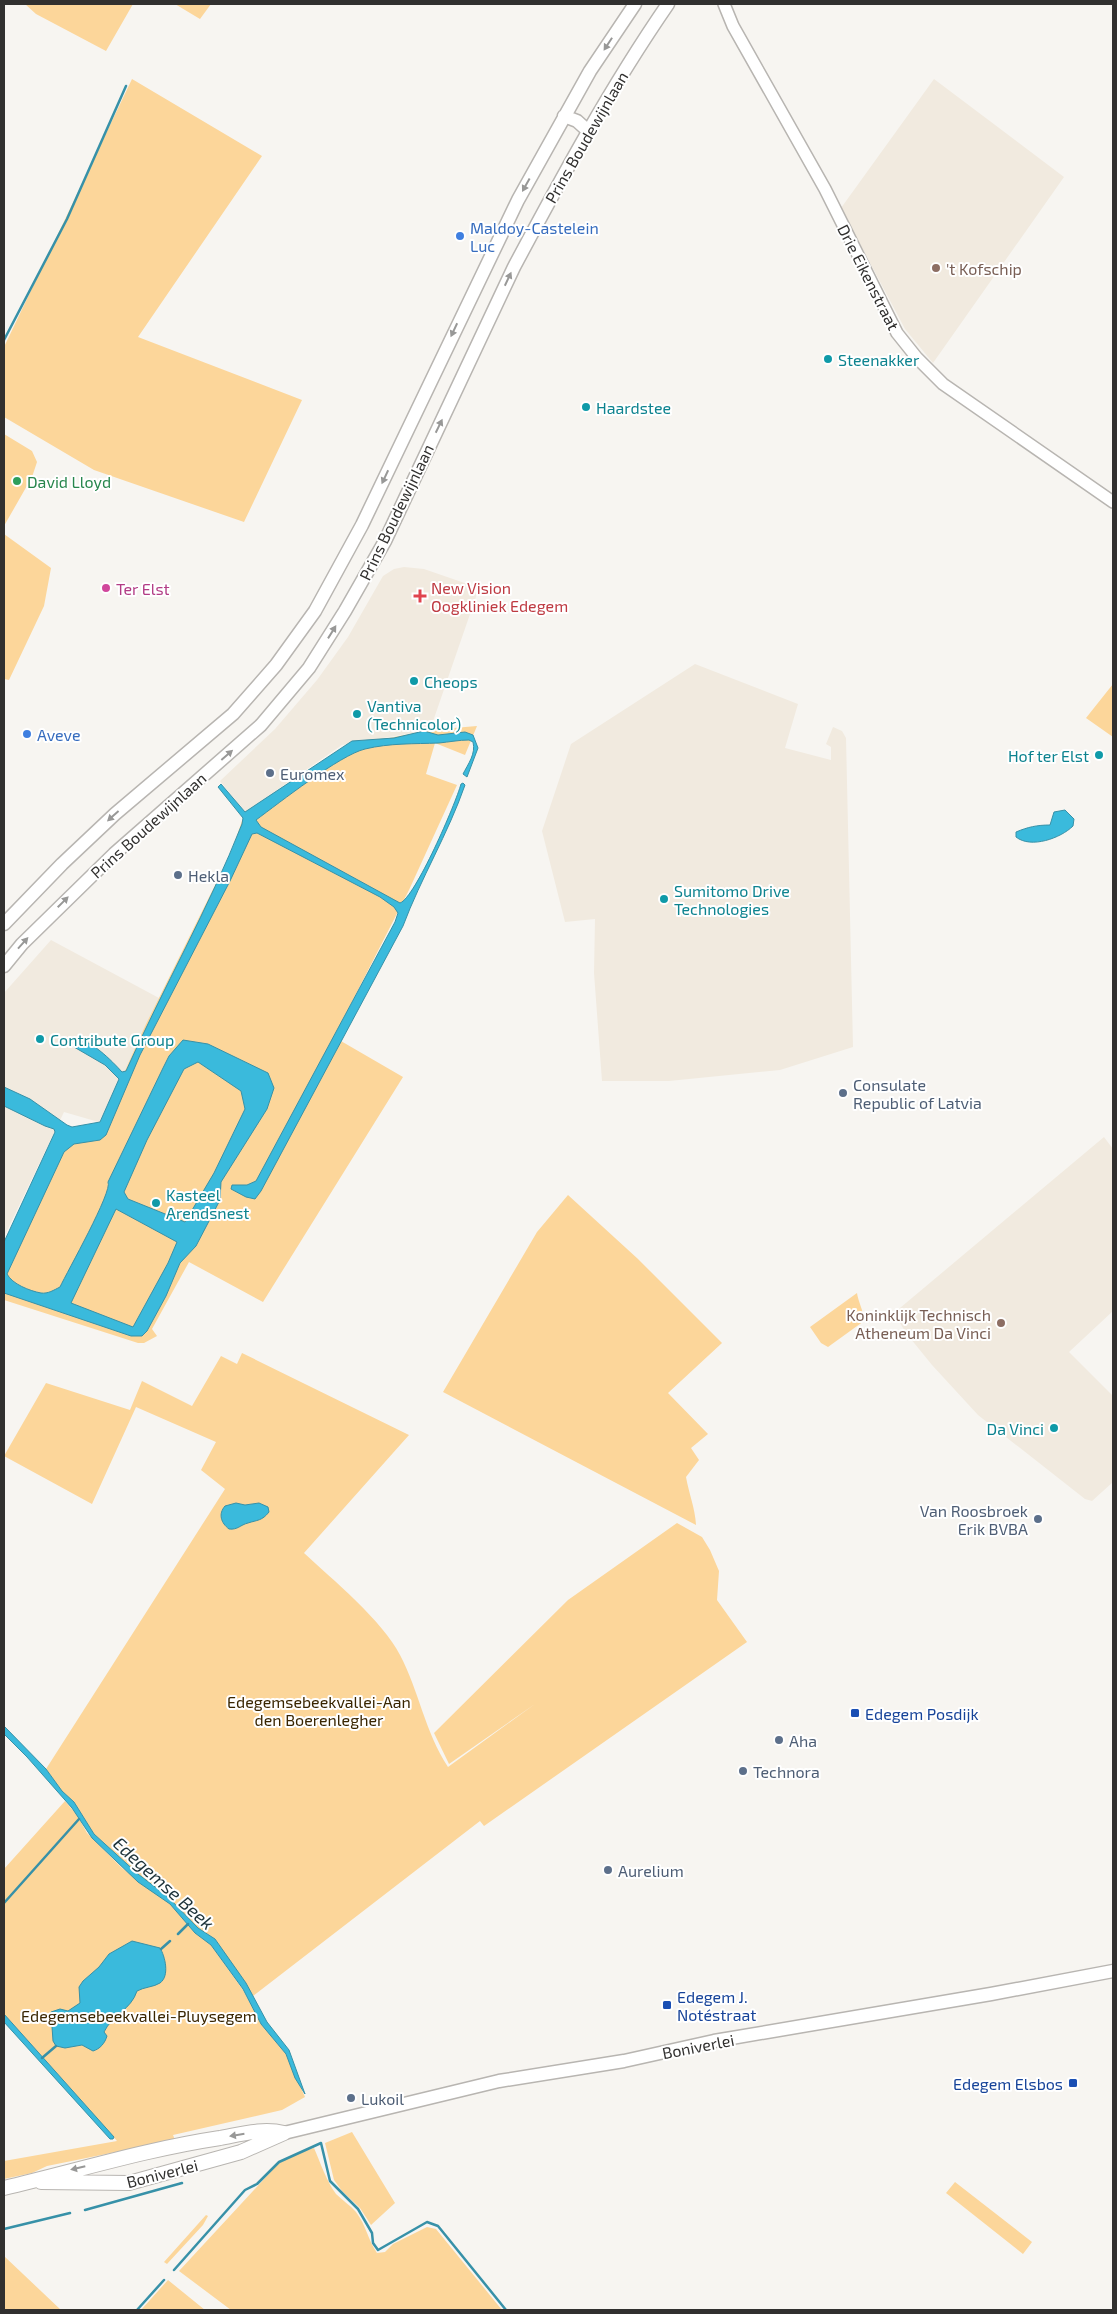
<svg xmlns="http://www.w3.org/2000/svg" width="1117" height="2314" font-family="'Exo 2',sans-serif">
<rect width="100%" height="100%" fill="#f7f5f1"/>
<path fill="#f1eadf" d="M934 79 1064 177 933 363 905 329 841 208Z
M404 567 424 569 479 588 430 730 342 745 245 812 220 781 275 729 317 680 348 637 383 576 394 569Z
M695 664 798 704 785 748 831 760V747L826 744 833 727 842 731 846 738 853 1047 780 1070 669 1081H602L594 973 595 919 565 922 542 831 571 744Z
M51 940 159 998 102 1123 64 1112 4 1237V993Z
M1104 1137 1113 1149V1311L1069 1352 1113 1396V1482L1092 1501 1085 1499 978 1415 932 1365 906 1333 894 1313Z"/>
<path fill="#fcd69a" d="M25 4H133L106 51 36 14Z
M175 4H211L200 19Z
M132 79 262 156 138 337 302 400 244 522 94 470 4 417V347Z
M4 434 32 451 37 462 32 477 4 526Z
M4 534 51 568 44 606 9 680 4 679Z
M1113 684V737L1086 718Z
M477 726 465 755 435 743 426 774 457 785 409 890 334 1037 403 1077 263 1302 189 1262 152 1329 157 1336 144 1343H138L4 1300V1253L69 1132 94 1140 145 1026 231 853 245 812 352 741 389 738 430 730Z
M568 1195 638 1259 722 1343 668 1393 708 1434 691 1448 699 1460 686 1477C689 1494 695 1508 696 1525L443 1392 537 1232Z
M857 1293C858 1301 865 1315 864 1321L828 1347 821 1343 810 1327Z
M242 1353 409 1435 304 1553C332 1579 383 1621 400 1655 419 1691 425 1732 448 1767L535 1704 449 1764 434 1733 568 1600 677 1523 702 1537 710 1550 719 1571 717 1600 747 1642 484 1826 480 1821 253 1996 215 1939 198 1928 167 1896 138 1874 94 1834 74 1802 62 1791 46 1769 225 1489 201 1470 216 1442 136 1407 92 1504 4 1456 46 1383 130 1410 142 1381 192 1406 221 1356 237 1364Z
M65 1801 77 1815 87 1833 122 1868 170 1904 195 1933 211 1945 243 1990 261 2024 286 2054 305 2097 282 2110 173 2135 175 2140 47 2166 32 2173 4 2179V2161L117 2141 4 2014V1869Z
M352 2132 395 2203 371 2225 360 2208 342 2191 334 2180 325 2143Z
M314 2148C321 2164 326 2180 336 2194 342 2200 350 2205 356 2212 366 2225 368 2240 377 2253L385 2252 393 2244 427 2227 436 2229 502 2310H231L179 2271 279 2163 293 2155Z
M955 2182 1032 2242 1023 2254 946 2193Z
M206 2215 208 2216 203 2225 167 2264 164 2262Z
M4 2256 61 2310H4Z
M168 2280 205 2310H141Z"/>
<path fill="#3abadc" stroke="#3791a8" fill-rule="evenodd" d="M424 731 438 735 465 732 473 735 478 748 467 777 463 774C468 764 476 754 473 742L469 740C459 740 449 742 439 743 414 744 390 743 365 749 340 755 279 803 256 820L261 827 400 903C415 898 456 803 461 784L463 783 465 785C448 834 421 878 403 926L261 1191 255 1199 246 1197 231 1189 232 1185H247L256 1181 395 922 398 913 394 907 380 897 257 833 252 834 230 881 140 1055 106 1135 100 1140 74 1144 64 1152 7 1274C12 1284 30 1291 41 1293 48 1294 54 1290 60 1287 67 1272 113 1191 108 1182L163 1068 169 1056 183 1040 208 1044 268 1073 274 1088 267 1109 221 1182 220 1200 196 1246 180 1263 166 1296 147 1331 142 1336H131L4 1293V1242L55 1132 54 1129 45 1126 4 1106V1087L30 1099 67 1125 72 1127 100 1122 119 1079 105 1065 74 1047 73 1043 74 1040C88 1036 113 1062 122 1072L126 1071C163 988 209 908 242 824L243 818 218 787 221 784 245 812 352 741 394 738ZM198 1062 241 1091 245 1109 214 1173 185 1222 128 1199 124 1192 147 1140 184 1069ZM116 1209 177 1242 168 1263 133 1327 71 1303Z
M1065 810 1074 819 1073 826C1061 838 1031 849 1016 837V832C1028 827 1037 825 1050 825L1054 812Z
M236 1503 245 1505 259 1503 268 1507 269 1512C262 1521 257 1520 248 1523 240 1525 238 1530 229 1529 221 1523 218 1514 225 1506Z
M4 1726 46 1769 62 1791 74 1802 94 1834 138 1874 167 1896 198 1928 215 1939 246 1983 267 2022 289 2050 305 2094 295 2078 286 2054 261 2024 243 1989 211 1945 195 1933 170 1904 138 1882 92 1838 72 1808 27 1757 4 1734Z
M132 1941 160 1948C165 1956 170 1976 160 1983 154 1987 144 1987 137 1991 131 2010 112 2015 104 2032L107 2036C105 2043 100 2049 93 2051L82 2045 65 2048 56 2046 53 2041 51 2012 60 2009 68 2011 80 2003 79 1987 83 1981 99 1967 109 1954Z
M4 2014 114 2137 113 2139H110L4 2022Z"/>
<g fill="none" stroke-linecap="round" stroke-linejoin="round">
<path stroke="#3791a8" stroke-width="2.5" d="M4 340 67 219 126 86
M4 1903 79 1819
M178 1934 188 1924
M161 1949 170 1941
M42 2058 56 2046
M85 2210 182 2183
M4 2229 70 2213
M174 2270 245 2190 257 2184 279 2162 321 2143 330 2181 358 2209 372 2233 373 2243 378 2250 427 2222 438 2226 506 2310
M137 2310 164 2280"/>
<defs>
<path id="tertiary" d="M724 4 733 26 825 189 897 333 917 358 943 384 1113 502"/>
<path id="secondary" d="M564 116 577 121 587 130
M4 924 62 864 115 814 233 714 276 665 315 611 362 525 518 200 590 71 635 4
M4 966 22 944 114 854 261 725 309 668 345 611 385 541 514 267C562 177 610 88 668 4
M284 2133 499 2081 624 2061 714 2041 991 1994 1113 1971"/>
<path id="trunk" d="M41 2182 129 2183 241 2152 284 2133
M4 2188C76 2171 147 2149 220 2138 242 2134 263 2128 284 2133"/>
</defs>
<use href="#tertiary" stroke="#b8b5b1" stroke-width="14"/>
<use href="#secondary" stroke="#b8b5b1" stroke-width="15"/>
<use href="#trunk" stroke="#b8b5b1" stroke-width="16"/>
<use href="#tertiary" stroke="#fff" stroke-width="11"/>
<use href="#secondary" stroke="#fff" stroke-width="12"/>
<use href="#trunk" stroke="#fff" stroke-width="14"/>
</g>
<defs><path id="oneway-solid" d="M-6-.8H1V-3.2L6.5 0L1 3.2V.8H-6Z" transform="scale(1.25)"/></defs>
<g fill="#989897">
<use href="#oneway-solid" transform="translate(608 44) rotate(123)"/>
<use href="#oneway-solid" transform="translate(526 185) rotate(119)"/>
<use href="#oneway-solid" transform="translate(508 279) rotate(-65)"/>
<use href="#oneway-solid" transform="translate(454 330) rotate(115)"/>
<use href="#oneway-solid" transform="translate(439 426) rotate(-64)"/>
<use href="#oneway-solid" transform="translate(385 477) rotate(115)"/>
<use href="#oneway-solid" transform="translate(332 632) rotate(-58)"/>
<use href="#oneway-solid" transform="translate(227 755) rotate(-41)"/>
<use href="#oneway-solid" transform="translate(113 816) rotate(138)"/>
<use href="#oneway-solid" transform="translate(63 902) rotate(-45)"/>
<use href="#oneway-solid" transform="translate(23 943) rotate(-48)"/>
<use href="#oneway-solid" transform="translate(237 2135) rotate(171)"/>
<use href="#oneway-solid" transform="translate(78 2168) rotate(167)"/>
</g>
<g fill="#3f7fe0" stroke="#fff" stroke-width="2">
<circle cx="460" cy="236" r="5"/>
<circle cx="27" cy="734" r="5"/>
</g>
<g fill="#8d6e63" stroke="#fff" stroke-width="2">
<circle cx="936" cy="268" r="5"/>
<circle cx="1001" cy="1323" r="5"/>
</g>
<g fill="#0f9aa8" stroke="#fff" stroke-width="2">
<circle cx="828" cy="359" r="5"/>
<circle cx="586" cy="407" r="5"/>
<circle cx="414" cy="681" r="5"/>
<circle cx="357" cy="714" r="5"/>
<circle cx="1099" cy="755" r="5"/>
<circle cx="664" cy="899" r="5"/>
<circle cx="40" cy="1039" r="5"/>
<circle cx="156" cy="1203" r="5"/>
<circle cx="1054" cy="1428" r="5"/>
</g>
<circle fill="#2e9e5b" stroke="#fff" stroke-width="2" cx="17" cy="481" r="5"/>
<circle fill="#d1479c" stroke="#fff" stroke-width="2" cx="106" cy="588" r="5"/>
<path fill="#e0444e" stroke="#fff" stroke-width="2" d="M417.5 588.5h5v5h5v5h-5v5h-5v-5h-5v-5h5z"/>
<g fill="#5c6f8a" stroke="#fff" stroke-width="2">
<circle cx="270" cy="773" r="5"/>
<circle cx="178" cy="875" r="5"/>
<circle cx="843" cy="1093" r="5"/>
<circle cx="1038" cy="1519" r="5"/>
<circle cx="779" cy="1740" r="5"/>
<circle cx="743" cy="1771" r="5"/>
<circle cx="608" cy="1870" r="5"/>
<circle cx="351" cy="2098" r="5"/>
</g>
<g fill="#1a4fb4" stroke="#fff" stroke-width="2">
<rect x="850" y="1708" width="10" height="10" rx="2.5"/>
<rect x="662" y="2000" width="10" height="10" rx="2.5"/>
<rect x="1068" y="2078" width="10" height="10" rx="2.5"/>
</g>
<g text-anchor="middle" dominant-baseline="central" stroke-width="4" stroke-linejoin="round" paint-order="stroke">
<g font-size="16" fill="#31302f" stroke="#fff">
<text transform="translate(586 137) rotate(-60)">Prins Boudewijnlaan</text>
<text transform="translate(869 277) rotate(63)">Drie Eikenstraat</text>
<text transform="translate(396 512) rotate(-64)">Prins Boudewijnlaan</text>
<text transform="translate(148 825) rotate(-42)">Prins Boudewijnlaan</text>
<text transform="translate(698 2046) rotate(-11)">Boniverlei</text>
<text transform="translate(162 2173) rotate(-14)">Boniverlei</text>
</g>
<g font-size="16" fill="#366cbe" stroke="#fff" text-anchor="start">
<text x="470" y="227">Maldoy-Castelein<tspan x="470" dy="18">Luc</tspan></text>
<text x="37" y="734">Aveve</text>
</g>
<g font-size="16" fill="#785e54" stroke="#fff" text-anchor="start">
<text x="946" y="268">'t Kofschip</text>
<text x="991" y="1314" text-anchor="end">Koninklijk Technisch<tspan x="991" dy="18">Atheneum Da Vinci</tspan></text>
</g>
<g font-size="16" fill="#0d838f" stroke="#fff" text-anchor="start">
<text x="838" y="359">Steenakker</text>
<text x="596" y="407">Haardstee</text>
<text x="424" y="681">Cheops</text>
<text x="367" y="705">Vantiva<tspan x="367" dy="18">(Technicolor)</tspan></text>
<text x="1089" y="755" text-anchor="end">Hof ter Elst</text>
<text x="674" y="890">Sumitomo Drive<tspan x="674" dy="18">Technologies</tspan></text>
<text x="50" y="1039">Contribute Group</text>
<text x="166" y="1194">Kasteel<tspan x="166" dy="18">Arendsnest</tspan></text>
<text x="1044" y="1428" text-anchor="end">Da Vinci</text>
</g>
<g font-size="16" fill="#27864d" stroke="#fff" text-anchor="start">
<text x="27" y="481">David Lloyd</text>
</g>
<g font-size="16" fill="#be3a42" stroke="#fff" text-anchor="start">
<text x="431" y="587">New Vision<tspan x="431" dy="18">Oogkliniek Edegem</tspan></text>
</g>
<g font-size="16" fill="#b23c85" stroke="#fff" text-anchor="start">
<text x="116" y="588">Ter Elst</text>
</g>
<g font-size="16" fill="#4e5e75" stroke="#fff" text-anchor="start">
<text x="280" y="773">Euromex</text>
<text x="188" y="875">Hekla</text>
<text x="853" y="1084">Consulate<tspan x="853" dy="18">Republic of Latvia</tspan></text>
<text x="1028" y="1510" text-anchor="end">Van Roosbroek<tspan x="1028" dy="18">Erik BVBA</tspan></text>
<text x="789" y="1740">Aha</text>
<text x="753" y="1771">Technora</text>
<text x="618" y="1870">Aurelium</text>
<text x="361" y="2098">Lukoil</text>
</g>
<g font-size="16" fill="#392500" stroke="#fff">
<text x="319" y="1701">Edegemsebeekvallei-Aan<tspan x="319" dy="18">den Boerenlegher</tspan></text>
<text x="139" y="2015">Edegemsebeekvallei-Pluysegem</text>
</g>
<g font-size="16" fill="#164399" stroke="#fff" text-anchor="start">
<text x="865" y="1713">Edegem Posdijk</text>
<text x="677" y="1996">Edegem J.<tspan x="677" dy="18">Notéstraat</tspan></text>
<text x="1063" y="2083" text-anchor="end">Edegem Elsbos</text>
</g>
<g font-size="18" font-style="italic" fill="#1d3239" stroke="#fff">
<text transform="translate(164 1883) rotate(42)">Edegemse Beek</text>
</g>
</g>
<rect width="1117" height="2314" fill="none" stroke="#31302f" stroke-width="10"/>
</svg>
